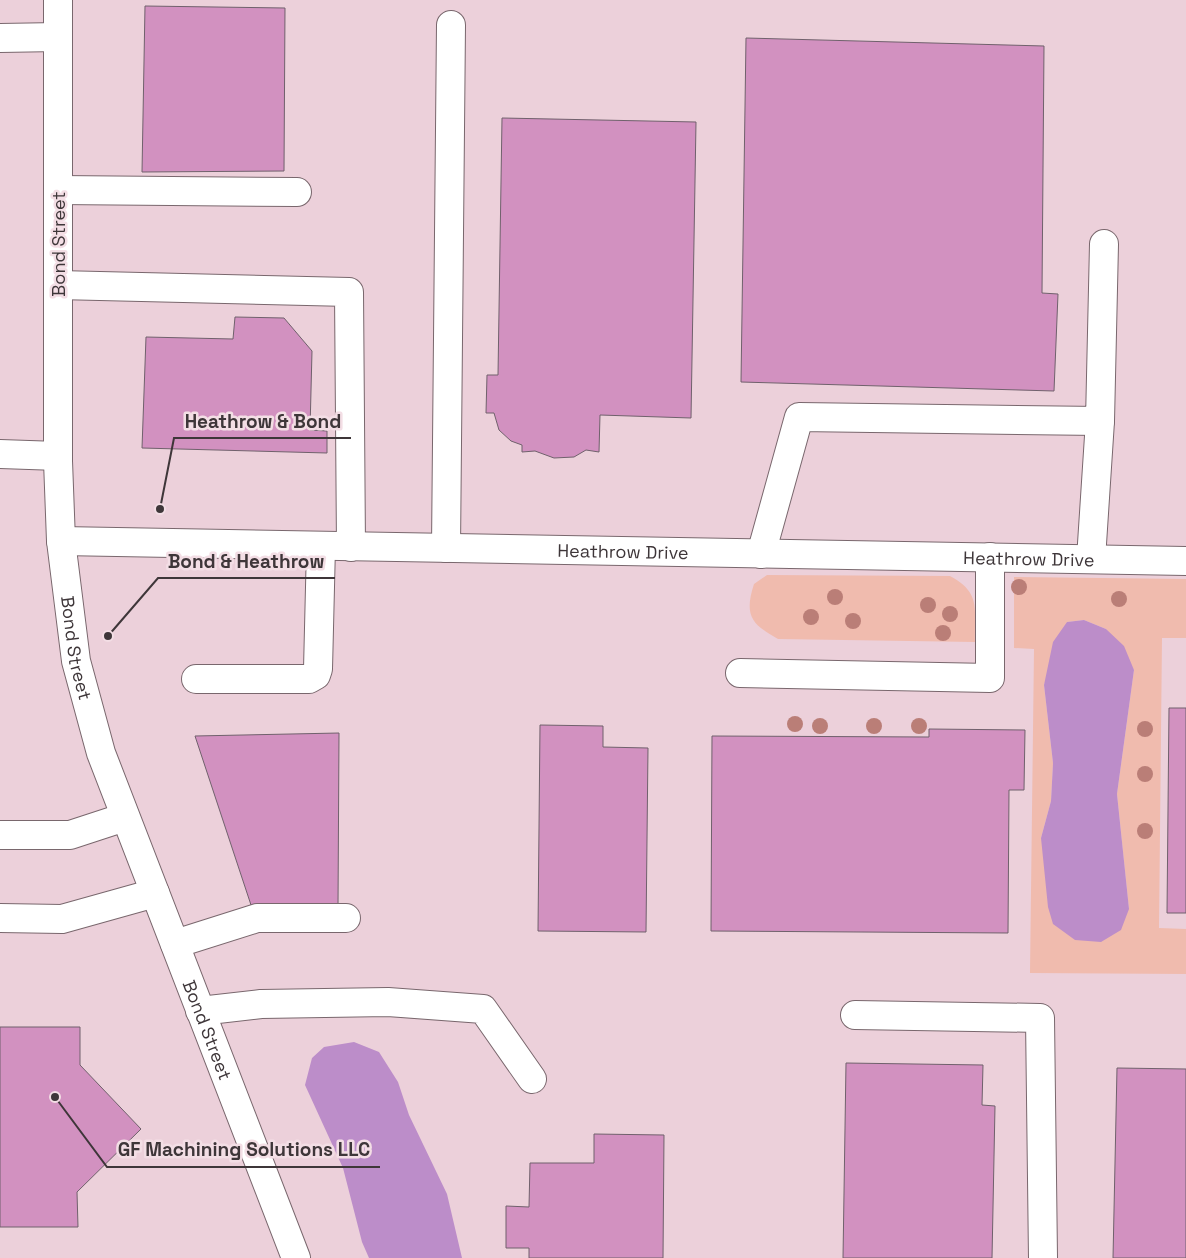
<svg xmlns="http://www.w3.org/2000/svg" width="1186" height="1258" font-family="'Space Grotesk',sans-serif">
<rect width="100%" height="100%" fill="#f3dee5"/>
<path fill="#ecd0da" d="M0 0H1186V1258H0Z"/>
<path fill="#f0bbae" fill-rule="evenodd" d="M767 575 950 576C982 593 974 610 975 642L778 639C751 624 744 615 754 584Z
M1014 577 1186 579V638H1162L1159 928 1186 929V974L1030 973 1034 649 1014 648ZM1084 620 1106 629 1134 670 1117 794 1129 909 1041 838 1051 801 1053 763 1044 685 1067 622Z"/>
<path fill="#bc8dc9" d="M1084 620 1106 629 1124 646 1134 670 1117 794 1129 909 1121 930 1101 942 1075 940 1053 924 1048 907 1041 838 1051 801 1053 763 1044 685 1053 642 1067 622Z
M354 1042 379 1052 398 1082 409 1115 447 1194 462 1258H369L362 1242 343 1168 305 1085 312 1058 324 1047Z"/>
<path fill="#d291c0" stroke="#70616c" d="M145 6 285 8 284 171 142 172Z
M746 38 1044 46 1042 293 1058 294 1054 391 741 382Z
M502 118 696 122 691 418 600 415 599 452 586 450 574 457 554 458 535 451 522 452V445L511 441 499 430 494 413H486L487 375H498Z
M235 317 284 318 312 351 310 430 327 431V453L142 448 146 337 233 339Z
M1169 708H1186V913H1167Z
M540 725 603 726V747L648 748 646 932 538 931Z
M929 729 1025 730 1024 790H1009L1008 933 711 931 712 736 929 737Z
M339 733 338 907 252 908 195 736Z
M0 1027H80V1065L141 1129 77 1192 78 1227H0Z
M846 1063 983 1065 982 1105 995 1106 992 1258H843Z
M1117 1068 1186 1069V1258H1113Z
M594 1134 664 1135 663 1258H529V1248H506V1206L529 1207 530 1163H594Z"/>
<g fill="none" stroke-linecap="round" stroke-linejoin="round">
<defs>
<g id="minor">
<path id="s1" d="M58 0V461L61 541 76 661 101 753 296 1258"/>
<path d="M0 38 58 37"/>
<path d="M58 190 297 192"/>
<path d="M58 285 349 292 351 547"/>
<path d="M0 454 58 456"/>
<path id="s2" d="M61 541 1186 561"/>
<path d="M446 548 451 25"/>
<path d="M761 554 799 417 1100 421 1104 244"/>
<path d="M1091 559 1100 421"/>
<path d="M740 673 990 678V557"/>
<path d="M196 679H309L316 675 318 669 321 546"/>
<path d="M0 835H70L125 817"/>
<path d="M0 918 62 919 155 893"/>
<path d="M175 944 257 918H346"/>
<path d="M200 1011 261 1004 388 1002 483 1009 532 1079"/>
<path d="M855 1015 1040 1018 1043 1258"/>
</g>
</defs>
<use href="#minor" stroke="#79676d" stroke-width="30"/>
<use href="#minor" stroke="#fff" stroke-width="28"/>
</g>
<g fill="#ba7e77">
<circle cx="1019" cy="587" r="8"/>
<circle cx="835" cy="597" r="8"/>
<circle cx="1119" cy="599" r="8"/>
<circle cx="928" cy="605" r="8"/>
<circle cx="950" cy="614" r="8"/>
<circle cx="811" cy="617" r="8"/>
<circle cx="853" cy="621" r="8"/>
<circle cx="943" cy="633" r="8"/>
<circle cx="795" cy="724" r="8"/>
<circle cx="820" cy="726" r="8"/>
<circle cx="874" cy="726" r="8"/>
<circle cx="919" cy="726" r="8"/>
<circle cx="1145" cy="729" r="8"/>
<circle cx="1145" cy="774" r="8"/>
<circle cx="1145" cy="831" r="8"/>
</g>
<g text-anchor="middle" dominant-baseline="central" stroke-width="5" stroke-linejoin="round" paint-order="stroke">
<g font-size="18" fill="#3e3639" stroke="#f3dee5">
<text transform="translate(58 244) rotate(-90)">Bond Street</text>
<text stroke="none"><textPath href="#s2" startOffset="562">Heathrow Drive</textPath></text>
<text stroke="none"><textPath href="#s2" startOffset="968">Heathrow Drive</textPath></text>
<text stroke="none"><textPath href="#s1" startOffset="649">Bond Street</textPath></text>
<text stroke="none"><textPath href="#s1" startOffset="1054">Bond Street</textPath></text>
</g>
</g>
<path fill="none" stroke="#3e3639" stroke-width="2" d="M160 509L174 438H351M108 636L158 578H335M55 1097L107 1167H380"/>
<g fill="#3e3639" stroke="#f3dee5" stroke-width="2">
<circle cx="160" cy="509" r="5"/>
<circle cx="108" cy="636" r="5"/>
<circle cx="55" cy="1097" r="5"/>
</g>
<g font-size="19" text-anchor="middle" font-weight="bold" fill="#3e3639" stroke="#f3dee5" stroke-width="5" stroke-linejoin="round" paint-order="stroke">
<text x="263" y="428">Heathrow &amp; Bond</text>
<text x="246" y="568">Bond &amp; Heathrow</text>
<text x="244" y="1156">GF Machining Solutions LLC</text>
</g>
</svg>
